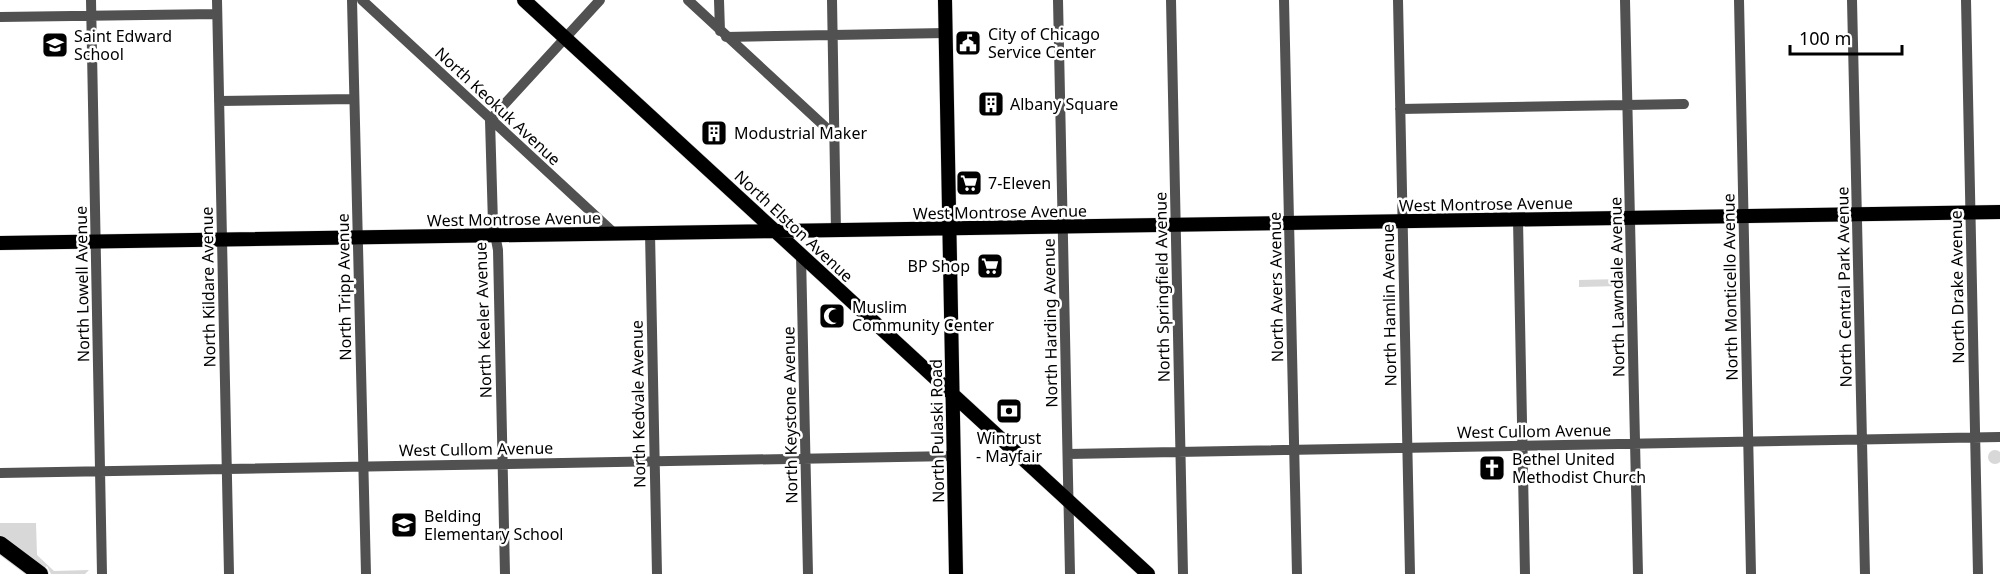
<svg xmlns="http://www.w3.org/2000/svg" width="2000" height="574" font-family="'Noto Sans',sans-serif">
<rect width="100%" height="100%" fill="#fff"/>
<path fill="#d8d8d8" d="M1620 279V286L1579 287V280Z
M1988 457a7 7 0 1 1 14 0a7 7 0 1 1-14 0Z
M0 523H36L37 555 54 571 89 570 85 574H51L47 566 44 569 0 536Z"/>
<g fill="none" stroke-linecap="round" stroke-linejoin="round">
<defs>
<path id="major" d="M524 0 1148 574
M945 0 956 574
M0 243 2000 212"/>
<path id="highway" d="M0 544 40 574"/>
</defs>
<use href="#major" stroke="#dbdbdb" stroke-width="15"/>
<use href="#highway" stroke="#dbdbdb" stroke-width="18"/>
<path stroke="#515151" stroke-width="10" d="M91 0 102 574
M217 0 229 574
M352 0 366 574
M362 0 615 234
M688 0 835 136
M719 0 720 31
M832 0 836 231
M1058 0 1070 574
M1171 0 1183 574
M1284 0 1297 574
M1398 0 1410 574
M1625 0 1638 574
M1739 0 1751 574
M1852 0 1865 574
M1966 0 1978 574
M0 17 217 14
M726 37 946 33
M219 101 354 99
M1400 109 1684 104
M1518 220 1525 574
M650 233 657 574
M801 255 808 574
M1068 454 2000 437
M0 473 953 456
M505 574 498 250 493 224 490 120 600 0"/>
<use href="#major" stroke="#000" stroke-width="14"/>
<use href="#highway" stroke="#000" stroke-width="16"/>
</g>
<defs>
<symbol id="civic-square" viewBox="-11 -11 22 22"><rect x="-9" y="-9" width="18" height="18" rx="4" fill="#000" stroke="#fff"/><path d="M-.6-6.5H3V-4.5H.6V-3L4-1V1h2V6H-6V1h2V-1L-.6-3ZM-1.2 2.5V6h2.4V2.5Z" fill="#fff"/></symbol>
<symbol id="school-square" viewBox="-11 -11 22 22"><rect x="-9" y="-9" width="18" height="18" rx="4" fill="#000" stroke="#fff"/><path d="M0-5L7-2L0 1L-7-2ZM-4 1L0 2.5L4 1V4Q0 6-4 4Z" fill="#fff"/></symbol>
<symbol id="building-square" viewBox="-11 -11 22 22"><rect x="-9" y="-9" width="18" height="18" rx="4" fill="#000" stroke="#fff"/><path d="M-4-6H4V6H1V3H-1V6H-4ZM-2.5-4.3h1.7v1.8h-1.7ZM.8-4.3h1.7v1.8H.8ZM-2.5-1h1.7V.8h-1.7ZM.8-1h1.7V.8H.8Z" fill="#fff"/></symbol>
<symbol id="supermarket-square" viewBox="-11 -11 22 22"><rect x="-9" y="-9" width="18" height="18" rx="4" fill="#000" stroke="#fff"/><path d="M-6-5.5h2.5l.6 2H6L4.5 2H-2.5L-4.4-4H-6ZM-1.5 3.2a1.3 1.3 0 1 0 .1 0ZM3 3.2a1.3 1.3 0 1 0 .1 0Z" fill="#fff"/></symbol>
<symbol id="mosque-square" viewBox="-11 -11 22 22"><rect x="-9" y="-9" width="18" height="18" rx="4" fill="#000" stroke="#fff"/><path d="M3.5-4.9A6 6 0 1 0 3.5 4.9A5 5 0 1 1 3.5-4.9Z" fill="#fff"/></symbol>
<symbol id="bank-square" viewBox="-11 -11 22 22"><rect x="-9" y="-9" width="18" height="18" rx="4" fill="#000" stroke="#fff"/><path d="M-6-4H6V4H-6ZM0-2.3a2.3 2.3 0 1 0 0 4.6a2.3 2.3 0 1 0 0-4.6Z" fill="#fff"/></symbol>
<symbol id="church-square" viewBox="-11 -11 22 22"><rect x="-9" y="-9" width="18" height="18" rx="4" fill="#000" stroke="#fff"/><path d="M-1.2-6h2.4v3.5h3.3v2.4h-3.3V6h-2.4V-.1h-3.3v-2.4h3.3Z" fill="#fff"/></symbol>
</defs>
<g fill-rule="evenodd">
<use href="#civic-square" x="953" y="28" width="30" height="30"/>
<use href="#school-square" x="40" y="30" width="30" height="30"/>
<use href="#building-square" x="976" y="89" width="30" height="30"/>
<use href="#building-square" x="699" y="118" width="30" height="30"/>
<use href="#supermarket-square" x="954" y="168" width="30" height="30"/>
<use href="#supermarket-square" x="975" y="251" width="30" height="30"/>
<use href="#mosque-square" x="817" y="301" width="30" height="30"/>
<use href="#bank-square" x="994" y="396" width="30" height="30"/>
<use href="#church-square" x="1477" y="453" width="30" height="30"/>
<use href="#school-square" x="389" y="510" width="30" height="30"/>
</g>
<g text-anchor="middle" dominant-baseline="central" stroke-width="5" stroke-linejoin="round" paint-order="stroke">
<g font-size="16" fill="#000" stroke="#fff" text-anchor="start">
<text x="988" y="34">City of Chicago<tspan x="988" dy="18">Service Center</tspan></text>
<text x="74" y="36">Saint Edward<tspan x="74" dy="18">School</tspan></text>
<text x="1010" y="104">Albany Square</text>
<text x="734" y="133">Modustrial Maker</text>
<text x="988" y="183">7-Eleven</text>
<text x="970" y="266" text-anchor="end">BP Shop</text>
<text x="852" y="307">Muslim<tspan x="852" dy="18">Community Center</tspan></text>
<text x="1009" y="438" text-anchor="middle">Wintrust<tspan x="1009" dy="18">- Mayfair</tspan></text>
<text x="1512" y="459">Bethel United<tspan x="1512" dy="18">Methodist Church</tspan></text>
<text x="424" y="516">Belding<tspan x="424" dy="18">Elementary School</tspan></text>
</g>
<g font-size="16" fill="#000" stroke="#fff">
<text transform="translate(498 106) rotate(43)">North Keokuk Avenue</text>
<text transform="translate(1486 204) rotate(-1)">West Montrose Avenue</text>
<text transform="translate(1000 212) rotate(-1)">West Montrose Avenue</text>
<text transform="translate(514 219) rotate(-1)">West Montrose Avenue</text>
<text transform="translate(794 226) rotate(43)">North Elston Avenue</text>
<text transform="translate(82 284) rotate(-91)">North Lowell Avenue</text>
<text transform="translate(208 287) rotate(-91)">North Kildare Avenue</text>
<text transform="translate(344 287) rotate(-91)">North Tripp Avenue</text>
<text transform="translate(1162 287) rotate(-91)">North Springfield Avenue</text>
<text transform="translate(1276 287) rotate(-91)">North Avers Avenue</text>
<text transform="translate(1617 287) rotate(-91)">North Lawndale Avenue</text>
<text transform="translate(1730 287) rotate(-91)">North Monticello Avenue</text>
<text transform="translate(1844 287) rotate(-91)">North Central Park Avenue</text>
<text transform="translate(1957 287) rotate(-91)">North Drake Avenue</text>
<text transform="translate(1389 305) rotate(-91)">North Hamlin Avenue</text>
<text transform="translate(483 320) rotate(-92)">North Keeler Avenue</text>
<text transform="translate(1050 323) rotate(-91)">North Harding Avenue</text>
<text transform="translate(638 404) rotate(-91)">North Kedvale Avenue</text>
<text transform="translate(790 415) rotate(-91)">North Keystone Avenue</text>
<text transform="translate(937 431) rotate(-91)">North Pulaski Road</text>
<text transform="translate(1534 431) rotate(-1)">West Cullom Avenue</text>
<text transform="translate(476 449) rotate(-1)">West Cullom Avenue</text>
</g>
</g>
<path d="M1790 45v9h112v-9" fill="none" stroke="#000000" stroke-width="3"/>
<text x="1799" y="45" font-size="18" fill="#000000" stroke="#ffffff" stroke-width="4.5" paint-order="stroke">100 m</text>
</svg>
